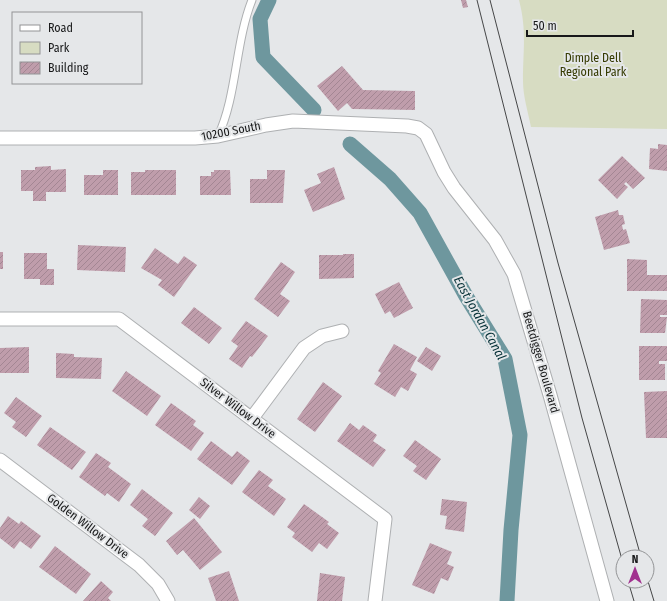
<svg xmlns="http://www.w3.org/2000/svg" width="667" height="601" font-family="'Fira Sans Condensed',sans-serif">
<defs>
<pattern id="building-hatch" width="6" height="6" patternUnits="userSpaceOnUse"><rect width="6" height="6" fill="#bf9dab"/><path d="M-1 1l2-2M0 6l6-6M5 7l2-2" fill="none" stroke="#a38693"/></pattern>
</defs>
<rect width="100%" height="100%" fill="#e5e7e9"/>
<path fill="#d7dcc2" d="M519 0H667V129L531 127C528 112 523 96 523 81 523 50 527 31 519 0Z"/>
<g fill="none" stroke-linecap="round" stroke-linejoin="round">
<path stroke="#6e979e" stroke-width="15" d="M269 0 260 19 263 57 314 110
M350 144 390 179 420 213 466 296 505 359 520 435 511 530 507 601"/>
</g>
<path fill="url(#building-hatch)" d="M461 0H466L468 7 463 8Z
M342 66 363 90 415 91V110L352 109 347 103 338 111 317 86Z
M658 144 667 145V171L649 169 650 148 658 149Z
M622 156 645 178 633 189 626 182 624 184 628 187 617 199 598 180Z
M51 166V170L66 169V192H46V201H33V191H21V170H35V167Z
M334 167 345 199 313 212 304 190 321 183 317 174Z
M103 170H118V195H84V175H103Z
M145 170H176V195H131V172H145Z
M214 170H230L231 195H200V176H211V172H214Z
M267 170H285L283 203H250V179H267Z
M618 210 619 215H623L625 224 622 225 623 230 626 229 630 243 604 250 595 217Z
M78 245 126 247 125 272 77 270Z
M155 248 178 264 184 256 197 265 174 297 158 285 162 280 141 268Z
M0 252H3V269H0Z
M24 253H47V269H54V285H40V279H24Z
M343 254H354V278L319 279V255H343Z
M627 259 647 260V275H667V291H627Z
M281 262 295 272 280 294 290 301 278 317 254 299Z
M399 282 413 308 394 318 390 311 385 314 375 294Z
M641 299 667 300V315H660V317H667L665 333H640Z
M194 307 222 328 209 344 181 323Z
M246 321 268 336 252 357 250 356 242 368 229 359 238 346 231 341Z
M394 344 417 357 410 370 417 374 408 391 401 387 395 397 374 384 381 373 378 371Z
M639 346H667V361H659V364H665V380H639Z
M29 347V373H0V348Z
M426 347 441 356 432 371 417 361Z
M56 353 74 354V357L102 358 101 379 56 378Z
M126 371 161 396 147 416 112 391Z
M323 382 342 396 315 432 297 419Z
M667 391V438H646L644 392Z
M16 397 42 416 26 437 12 427 16 422 4 413Z
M171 403 196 421 193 425 204 433 191 451 155 425Z
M350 423 359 430 363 425 377 435 373 441 386 450 373 467 337 441Z
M50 427 86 452 72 470 37 445Z
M415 440 441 459 426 480 413 471 417 466 403 456Z
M211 441 232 457 237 451 250 461 232 485 197 459Z
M96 453 111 463 108 467 131 484 119 502 107 493 105 496 79 477Z
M259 470 273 480 268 486 286 499 274 516 242 492Z
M142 489 173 513 155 536 142 526 148 519 130 505Z
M199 497 210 506 200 519 189 510Z
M442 499 467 502 464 532 445 529 447 516 440 515Z
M304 504 329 522 327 524 339 533 327 549 319 543 312 552 292 537 295 533 287 527Z
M8 516 19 524 21 521 41 536 31 549 20 541 14 549 0 538V528Z
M194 518 222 552 200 570 183 550 177 555 166 541Z
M430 543 452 552 447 564 454 567 448 581 441 578 434 594 412 585Z
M55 546 91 574 76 594 39 567Z
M229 571 239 601H216L208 578Z
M320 573 345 577 342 601H317Z
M101 581 113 592 108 598 111 601H83Z"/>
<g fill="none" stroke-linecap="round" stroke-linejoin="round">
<defs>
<path id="lane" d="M218 136C237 96 235 43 252 0"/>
<path id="street" d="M0 138H195L218 136 266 125 293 121 407 126 418 128 426 134 444 172 454 188 495 240 514 274 550 395 607 601
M0 319H119L385 519 375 601
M252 418 304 348 322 336 342 331
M0 460 139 565 158 584 168 601"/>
</defs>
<use href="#lane" stroke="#aeb0b2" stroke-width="9"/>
<use href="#street" stroke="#aeb0b2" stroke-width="15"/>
<use href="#lane" stroke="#fff" stroke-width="7"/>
<use href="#street" stroke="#fff" stroke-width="13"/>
<path stroke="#454647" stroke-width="1" d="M477 0 582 418 623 563
M490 0 558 263 641 557
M647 578 654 601
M628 581 634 601"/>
</g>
<g text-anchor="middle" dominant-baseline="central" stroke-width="4" stroke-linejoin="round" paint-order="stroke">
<g font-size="12" fill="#353a01" stroke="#e5e7e9">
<text x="593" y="58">Dimple Dell<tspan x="593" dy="14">Regional Park</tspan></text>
</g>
<g font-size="12" fill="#171819" stroke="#e5e7e9">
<text transform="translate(231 131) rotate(-11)">10200 South</text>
<text transform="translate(541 362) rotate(74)">Beetdigger Boulevard</text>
<text transform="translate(238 408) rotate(37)">Silver Willow Drive</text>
<text transform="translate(88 526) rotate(37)">Golden Willow Drive</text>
</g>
<g font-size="13" font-style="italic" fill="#053036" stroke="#e5e7e9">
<text transform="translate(480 318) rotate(61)">East Jordan Canal</text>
</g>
</g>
<rect x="12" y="12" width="130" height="72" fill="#e5e7e9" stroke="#939496"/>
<rect x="20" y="25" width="20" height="6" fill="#ffffff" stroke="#939496"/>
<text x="48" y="32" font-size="12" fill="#171819">Road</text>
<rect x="20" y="42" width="20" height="12" fill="#d7dcc2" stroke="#939496"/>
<text x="48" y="52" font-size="12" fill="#171819">Park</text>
<rect x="20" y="62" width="20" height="12" fill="url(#building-hatch)" stroke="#939496"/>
<text x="48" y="72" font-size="12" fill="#171819">Building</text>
<g transform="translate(635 569)"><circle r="19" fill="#e5e7e9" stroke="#939496"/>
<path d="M0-3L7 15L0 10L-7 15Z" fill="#a1318f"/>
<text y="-6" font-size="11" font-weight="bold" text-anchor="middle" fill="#171819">N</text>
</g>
<path d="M527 30v6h106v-6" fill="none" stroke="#171819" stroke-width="2"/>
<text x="533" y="30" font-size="12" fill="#171819" stroke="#e5e7e9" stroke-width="3" paint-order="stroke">50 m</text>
</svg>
